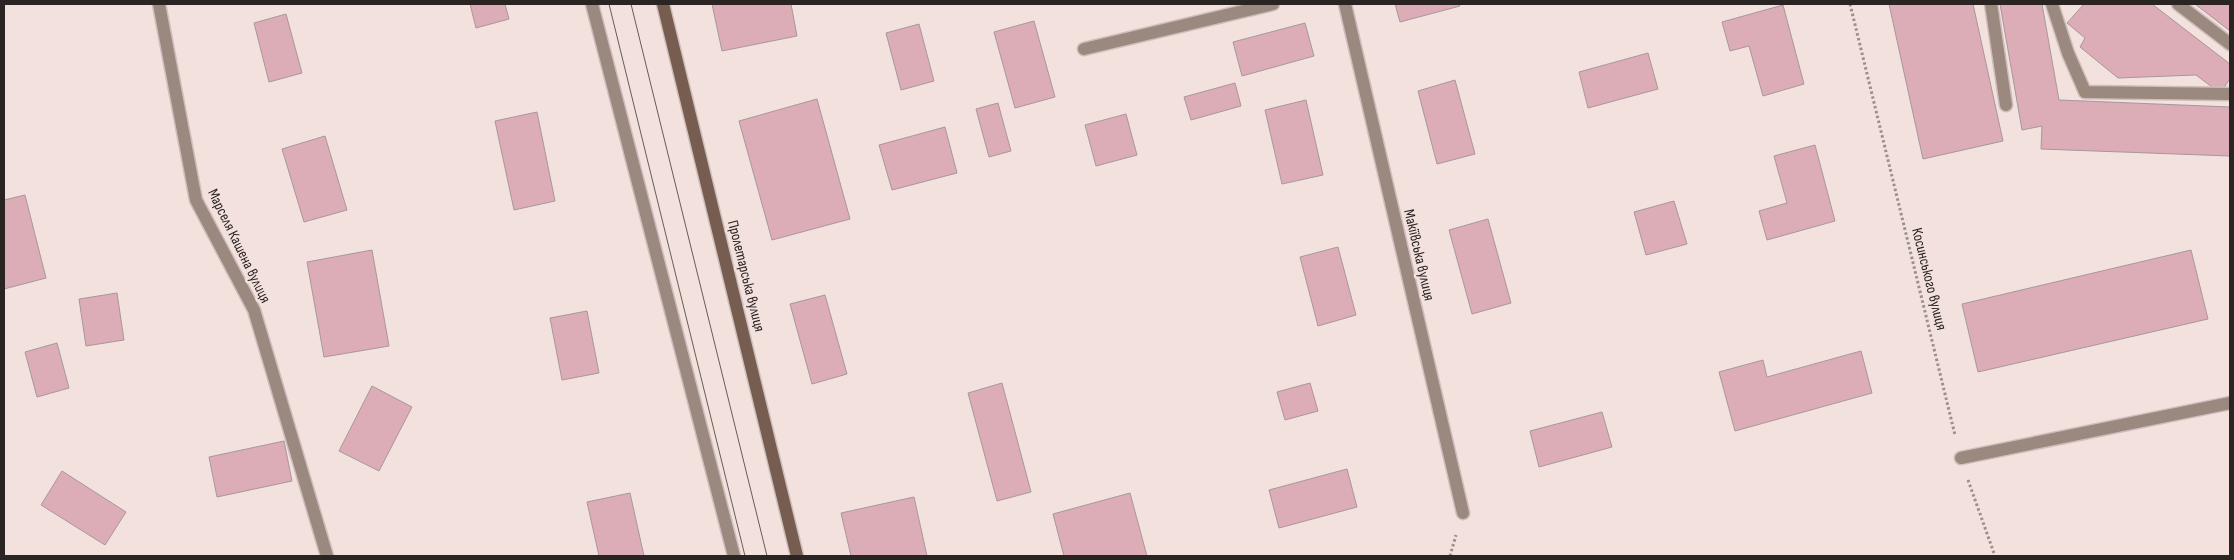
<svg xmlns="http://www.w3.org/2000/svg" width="2234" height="560" font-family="'Sofia Sans Condensed',sans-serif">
<rect width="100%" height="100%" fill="#f3e1de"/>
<path fill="#dcacb7" stroke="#a8979b" d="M470 4H505L509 19 476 28Z
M712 4H791L797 36 722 51Z
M1395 4H1459L1460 6 1400 22Z
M1889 4H1973L2003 141 1923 159Z
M2000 4H2042L2059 100 2230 107V156L2041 149 2042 126 2022 130Z
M2084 4H2152L2230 64V79L2220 93 2196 75 2118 78 2080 47 2085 38 2067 23Z
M2195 4H2230V31Z
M1783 5 1804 84 1763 96 1749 46 1730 51 1722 22Z
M286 14 302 73 269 82 254 23Z
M1034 21 1055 97 1015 108 994 32Z
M1305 23 1314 56 1242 76 1233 42Z
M919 24 934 81 901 90 886 33Z
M1648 53 1658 89 1588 108 1579 72Z
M1455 80 1475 154 1437 164 1418 91Z
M1235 83 1241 106 1191 120 1184 97Z
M817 99 850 219 772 240 739 121Z
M1306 100 1323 175 1282 184 1265 110Z
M998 103 1011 151 989 157 976 109Z
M537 112 555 201 514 210 495 121Z
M1126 114 1137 155 1096 166 1085 125Z
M945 127 957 173 892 190 879 145Z
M325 136 347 210 304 222 282 149Z
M1815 145 1835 221 1767 240 1759 211 1787 203 1774 156Z
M25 195 46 278 4 289V200Z
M1674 201 1687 244 1646 255 1634 212Z
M1488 219 1511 303 1472 314 1449 230Z
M1338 247 1356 315 1318 326 1300 257Z
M372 250 389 346 324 357 307 262Z
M2191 250 2208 319 1978 372 1962 304Z
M117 293 124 340 86 346 79 299Z
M825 295 847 374 812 384 790 304Z
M587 311 599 373 562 380 550 318Z
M57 343 69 388 37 397 25 352Z
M1861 351 1872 393 1735 431 1719 372 1763 360 1767 377Z
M1002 383 1031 492 997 501 968 393Z
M1310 383 1318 411 1285 420 1277 392Z
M372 386 412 407 379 471 339 451Z
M1602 412 1612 447 1539 467 1530 431Z
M284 441 292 481 217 497 209 457Z
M1347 469 1357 507 1279 528 1269 490Z
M62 471 126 512 105 545 41 505Z
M630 493 644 556H599L587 502Z
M1130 493 1147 556H1064L1053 514Z
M914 497 927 556H851L841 513Z"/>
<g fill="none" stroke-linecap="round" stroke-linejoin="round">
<defs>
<path id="lane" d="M592 4 734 556
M1991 4 2006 105
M2052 4 2068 53 2085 92 2230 94
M2178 4 2230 44
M1084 49 1273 4
M1961 458 2230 403"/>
<path id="street" d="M159 4 196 200 254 310 327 556
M1345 4 1463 513"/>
<path id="secondary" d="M663 4 797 556"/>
</defs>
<use href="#lane" stroke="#cfbfbc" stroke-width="15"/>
<use href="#street" stroke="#cfbfbc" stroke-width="15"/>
<use href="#secondary" stroke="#cfbfbc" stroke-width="15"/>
<path stroke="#9b8e8c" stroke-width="3" stroke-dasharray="2.5 2.5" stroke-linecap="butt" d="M1850 4 1955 435
M1968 480 1995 556
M1450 556 1456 535"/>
<use href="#lane" stroke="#9b8980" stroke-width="12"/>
<use href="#street" stroke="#9b8980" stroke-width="12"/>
<use href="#secondary" stroke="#765d50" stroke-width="12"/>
<path stroke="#655c5a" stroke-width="1" d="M609 4 745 556
M631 4 767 556"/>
</g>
<g text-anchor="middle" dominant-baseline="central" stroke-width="5" stroke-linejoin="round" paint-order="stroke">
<g font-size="15" fill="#2a2423" stroke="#f3e1de">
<text transform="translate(239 246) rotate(64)">Марселя Кашена вулиця</text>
<text transform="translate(1419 255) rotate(77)">Макіївська вулиця</text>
<text transform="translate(746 276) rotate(76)">Пролетарська вулиця</text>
<text transform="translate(1929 279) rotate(76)">Косинського вулиця</text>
</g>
</g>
<rect width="2234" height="560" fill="none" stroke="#2a2423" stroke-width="10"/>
</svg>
